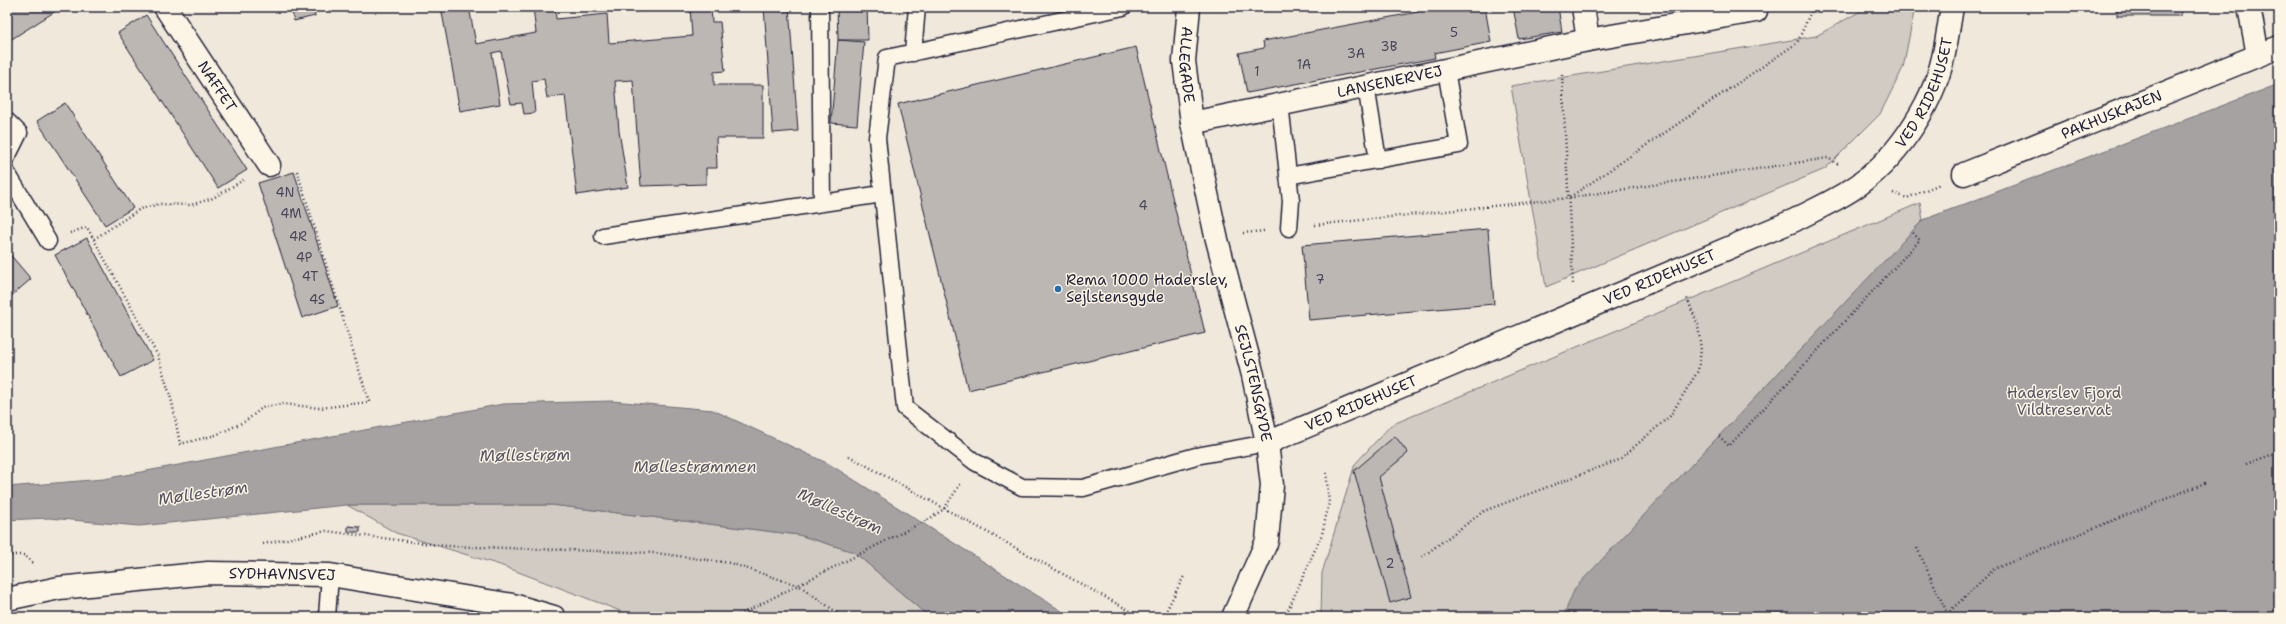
<svg xmlns="http://www.w3.org/2000/svg" width="2286" height="624" font-family="'Shantell Sans',sans-serif">
<rect width="100%" height="100%" fill="#efe8db"/>
<filter id="ink" filterUnits="userSpaceOnUse"><feTurbulence type="fractalNoise" baseFrequency=".025" numOctaves="2"/><feDisplacementMap in="SourceGraphic" scale="8" xChannelSelector="R" yChannelSelector="G"/><feConvolveMatrix kernelMatrix="1 2 1 2 8 2 1 2 1" color-interpolation-filters="sRGB"/></filter>
<g filter="url(#ink)">
<path fill="#d1cbc3" stroke="#7a767f" d="M1868 7H1915L1903 68 1880 114 1825 169 1546 287 1511 86 1816 36Z
M1920 203 1923 220 1903 241 2279 617H1321L1322 573 1355 464 1391 425Z
M347 505H552L799 535 854 552 929 617H636L500 565 396 533Z"/>
<path fill="#a6a2a2" stroke="#716f79" d="M2279 84V617H1563L1575 588 1923 220Z
M612 401 713 410 829 464 1071 617H929L854 552 799 535 552 505H347L139 526 49 518 7 520V487L104 479 503 404Z"/>
<path fill="#bcb7b3" stroke="#22223b" d="M7 7H62L7 42Z
M291 7H314L315 16 294 21Z
M441 7H469L476 44 536 33 533 7H555L556 19 607 14 609 43 692 36 690 7H711L712 22H720L725 71 714 72V85H763V138H716L717 168H706V184L641 186 633 80 615 81 619 131 628 187 577 195 565 95 547 98 544 79 532 81 535 113 524 114 522 103 511 104 501 51 492 53 500 104 460 111Z
M634 7H659L660 10 634 12Z
M764 7H789L798 131 773 133Z
M837 7H867L868 40H838Z
M1417 7H1485L1491 42 1434 53 1435 58 1247 93 1239 53 1264 48 1263 41 1418 12Z
M1513 7H1558L1562 32 1519 39Z
M2117 7H2181V16H2117Z
M146 15 247 170 218 188 118 33Z
M838 40 864 42 857 125 831 123Z
M1136 47 1205 333 968 390 898 104Z
M65 103 133 208 105 225 37 121Z
M294 172 338 306 302 318 258 183Z
M1488 229 1494 304 1309 320 1302 245Z
M87 238 153 360 121 377 55 255Z
M7 251 31 279 10 297 7 295Z
M1395 436 1408 453 1379 477 1411 597 1390 603 1354 471Z
M348 526 360 527V532H348Z"/>
<g fill="none" stroke-linecap="round" stroke-linejoin="round">
<defs>
<path id="lane" d="M820 7 822 203
M1123 7 887 58 877 138 905 408 975 462 1022 487 1083 488 1196 456 1267 443
M913 53 917 7
M1366 86 1378 160
M1280 104 1291 201 1289 228
M7 121 19 133 7 157
M7 173 48 241
M1288 176 1459 145 1446 70
M603 236 882 194
M327 617 330 575"/>
<g id="street">
<path id="s1" d="M165 7 269 165"/>
<path d="M1583 7 1588 40"/>
<path d="M2249 7 2258 55"/>
<path id="s2" d="M1192 123 1588 40 1756 11"/>
<path id="s3" d="M1964 174 2279 47"/>
</g>
<g id="secondary">
<path id="s4" d="M1189 7 1184 61 1192 123 1216 236 1253 375 1267 443 1272 485 1267 541 1233 617"/>
<path id="s5" d="M1267 443 1795 220C1814 210 1834 201 1851 190 1894 163 1932 107 1943 58 1947 41 1949 24 1952 7"/>
<path id="s6" d="M7 599 59 588 208 573 330 575 513 605 554 617"/>
</g>
</defs>
<use href="#lane" stroke="#22223b" stroke-width="19"/>
<use href="#street" stroke="#22223b" stroke-width="25"/>
<use href="#secondary" stroke="#22223b" stroke-width="25"/>
<path stroke="#22223b" stroke-width="2.5" stroke-dasharray="1 3" stroke-linecap="butt" d="M487 8V7
M1562 75 1573 284
M1893 193 1907 198 1940 184
M1570 197 1797 43 1813 7
M1315 225 1568 198 1828 158 1839 165
M70 233 87 227 158 356 172 402 180 444 216 435 246 421 263 407 283 404 320 408 369 402 297 171
M1243 233 1264 231
M94 239 140 209 159 204 191 205 213 198 245 179
M1719 436 1729 446 1920 240 1912 232
M849 456 1141 617
M2246 464 2279 452
M263 544 326 531 446 546 656 553 730 563 800 586 843 617
M1917 548 1949 617
M7 555H24L34 564
M1422 557 1484 511 1619 460 1670 416 1698 371 1701 350 1698 325 1686 296
M1947 614 1994 569 2207 482
M735 617 929 519 944 509 961 483
M1163 617 1184 576
M1285 617 1322 534 1329 503 1326 470"/>
<use href="#lane" stroke="#fcf5e5" stroke-width="16"/>
<use href="#street" stroke="#fcf5e5" stroke-width="22"/>
<use href="#secondary" stroke="#fcf5e5" stroke-width="22"/>
</g>
</g>
<circle fill="#1f6fb2" stroke="#fcf5e5" stroke-width="1.5" cx="1058" cy="289" r="4"/>
<g text-anchor="middle" dominant-baseline="central" stroke-width="3" stroke-linejoin="round" paint-order="stroke">
<g font-size="13" fill="#484759">
<text x="1454" y="32">5</text>
<text x="1389" y="46">3B</text>
<text x="1356" y="53">3A</text>
<text x="1304" y="64">1A</text>
<text x="1257" y="71">1</text>
<text x="285" y="192">4N</text>
<text x="1143" y="205">4</text>
<text x="291" y="213">4M</text>
<text x="298" y="236">4R</text>
<text x="304" y="257">4P</text>
<text x="310" y="276">4T</text>
<text x="1320" y="279">7</text>
<text x="317" y="299">4S</text>
<text x="1390" y="563">2</text>
</g>
<g font-size="15" fill="#22223b" stroke="#fcf5e5">
<text stroke="none"><textPath href="#s4" startOffset="58">ALLEGADE</textPath></text>
<text stroke="none"><textPath href="#s2" startOffset="202">LANSENERVEJ</textPath></text>
<text stroke="none"><textPath href="#s1" startOffset="95">NAFFET</textPath></text>
<text stroke="none"><textPath href="#s5" startOffset="762">VED RIDEHUSET</textPath></text>
<text stroke="none"><textPath href="#s3" startOffset="159">PAKHUSKAJEN</textPath></text>
<text stroke="none"><textPath href="#s5" startOffset="426">VED RIDEHUSET</textPath></text>
<text stroke="none"><textPath href="#s4" startOffset="384">SEJLSTENSGYDE</textPath></text>
<text stroke="none"><textPath href="#s5" startOffset="102">VED RIDEHUSET</textPath></text>
<text stroke="none"><textPath href="#s6" startOffset="277">SYDHAVNSVEJ</textPath></text>
</g>
<g font-size="15" fill="#22223b" stroke="#fcf5e5" text-anchor="start">
<text x="1066" y="280">Rema 1000 Haderslev,<tspan x="1066" dy="17">Sejlstensgyde</tspan></text>
</g>
<g font-size="15" fill="#575564" stroke="#fcf5e5">
<text x="2064" y="393">Haderslev Fjord<tspan x="2064" dy="17">Vildtreservat</tspan></text>
</g>
<g font-size="16" font-style="italic" fill="#575564" stroke="#fcf5e5">
<text transform="translate(525 455) rotate(-1)">Møllestrøm</text>
<text x="695" y="466">Møllestrømmen</text>
<text transform="translate(203 493) rotate(-8)">Møllestrøm</text>
<text transform="translate(840 511) rotate(24)">Møllestrøm</text>
</g>
</g>
<rect width="2286" height="624" fill="none" stroke="#fcf5e5" stroke-width="24"/>
<rect x="12" y="12" width="2262" height="600" fill="none" stroke="#22223b" stroke-width="1.5" filter="url(#ink)"/>
</svg>
